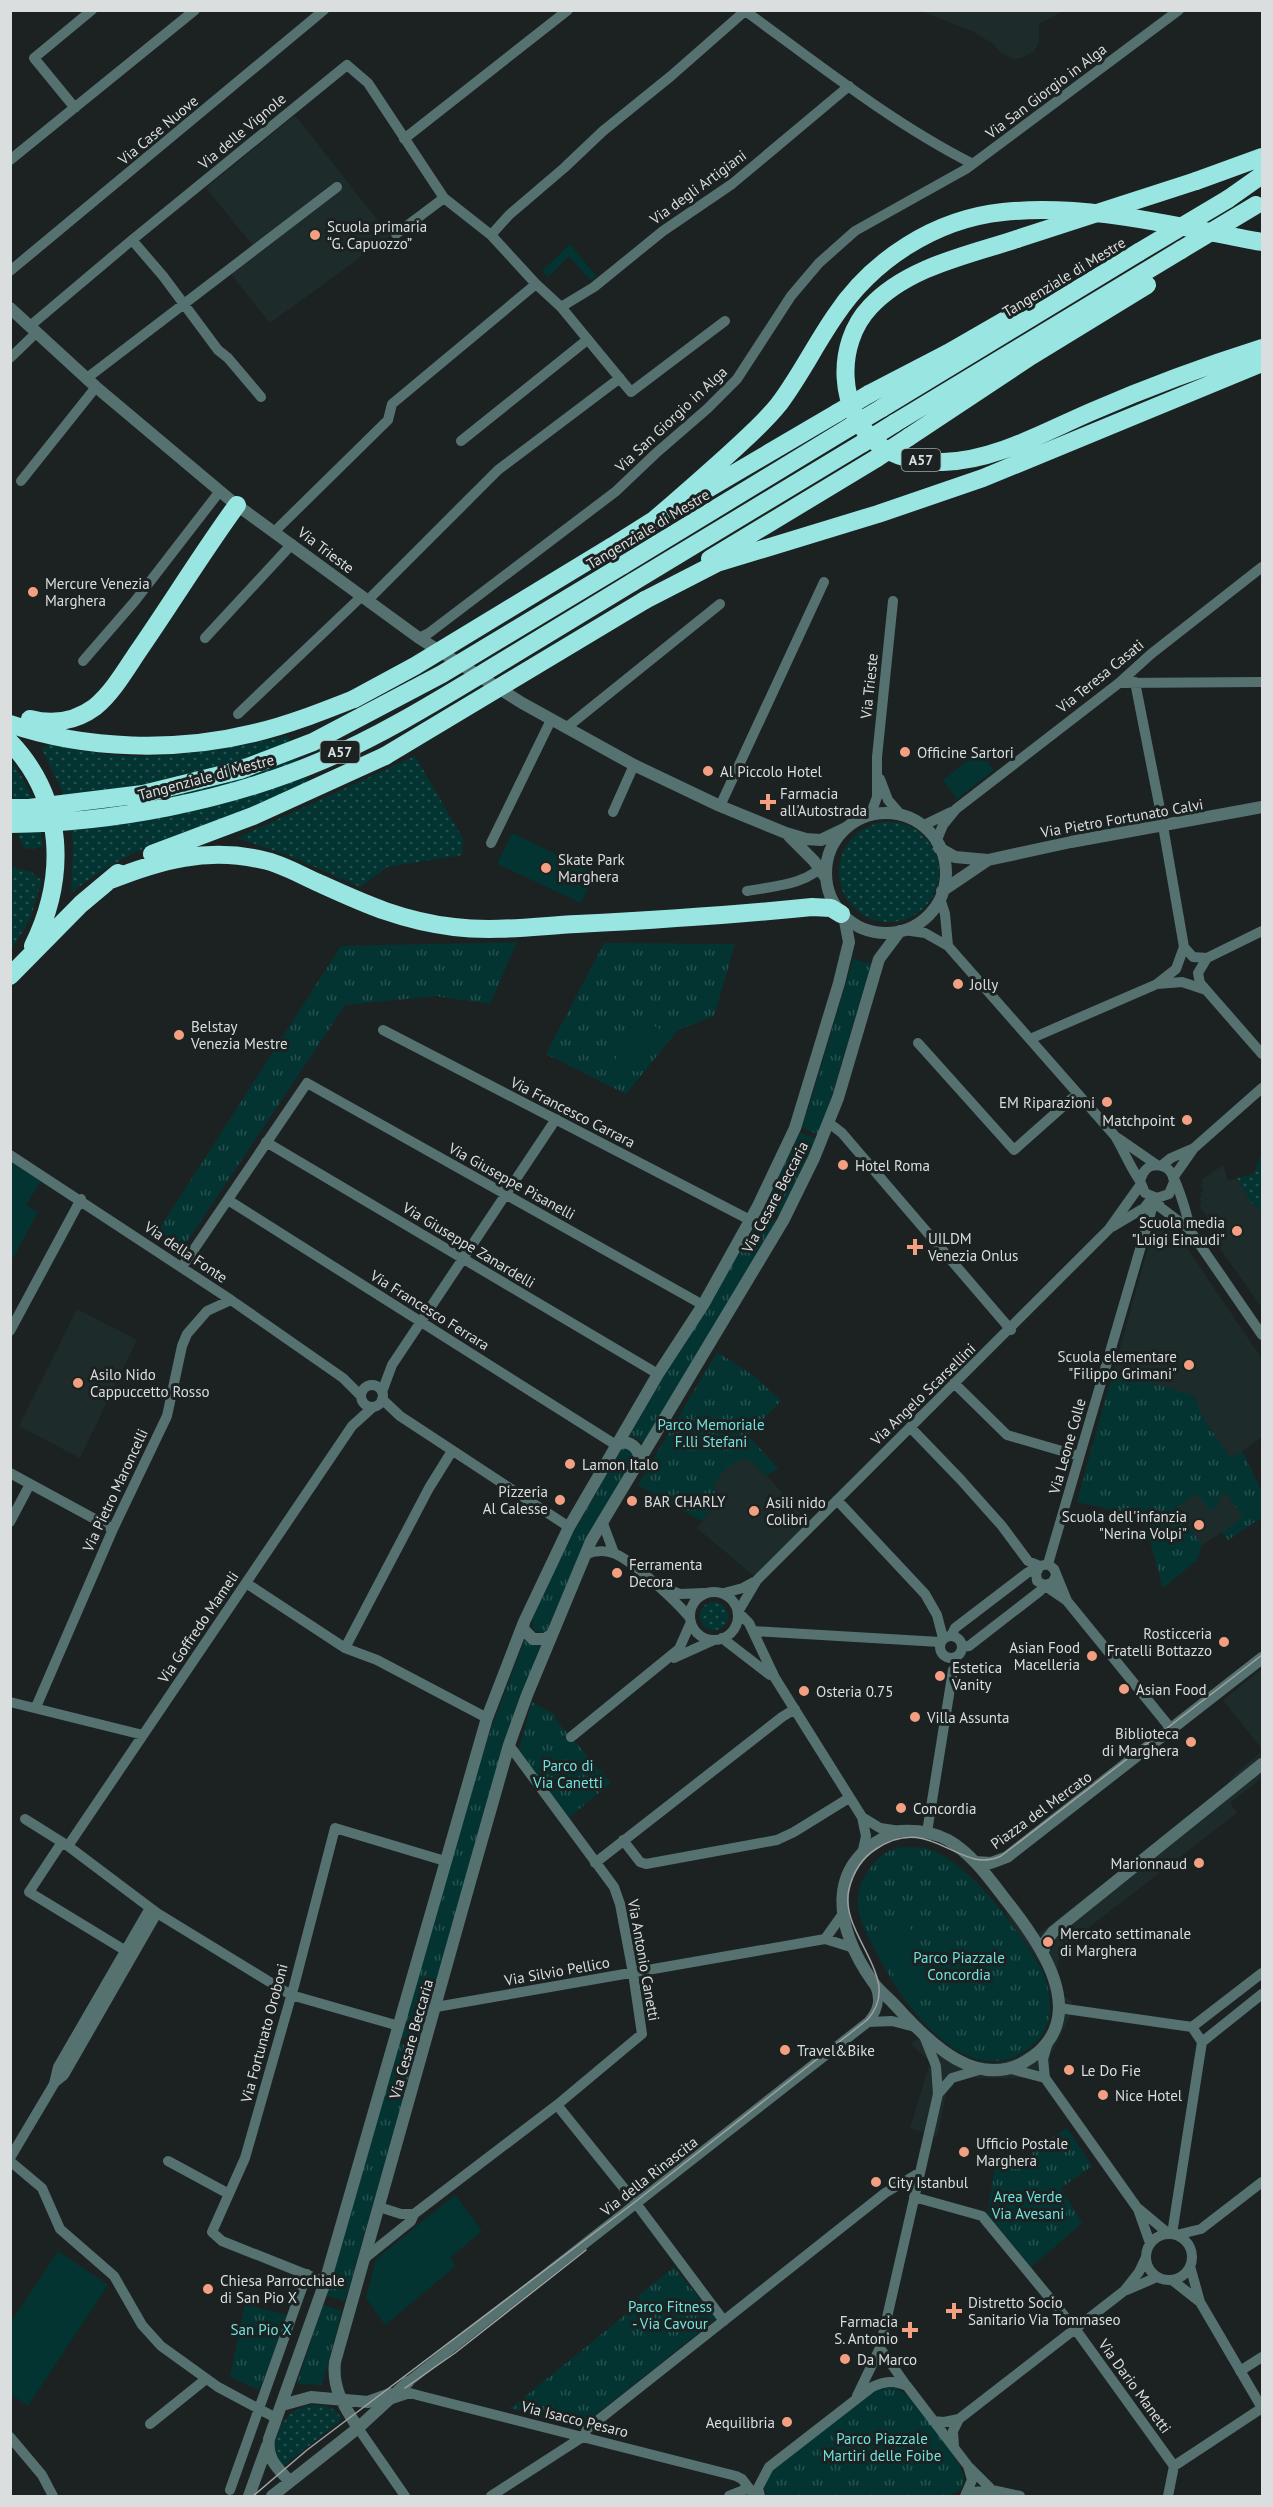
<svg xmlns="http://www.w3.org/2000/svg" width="1273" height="2507" font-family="'PT Sans',sans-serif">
<defs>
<pattern id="grass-dots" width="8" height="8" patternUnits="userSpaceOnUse" patternTransform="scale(1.5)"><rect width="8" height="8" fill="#033432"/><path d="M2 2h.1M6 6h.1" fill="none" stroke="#27514f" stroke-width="1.8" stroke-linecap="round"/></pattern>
<pattern id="park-tufts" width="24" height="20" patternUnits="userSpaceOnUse" patternTransform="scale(1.5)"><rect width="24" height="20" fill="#033432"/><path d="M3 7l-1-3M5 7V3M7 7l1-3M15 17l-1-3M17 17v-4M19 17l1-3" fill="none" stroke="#27514f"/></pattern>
</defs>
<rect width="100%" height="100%" fill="#1c2222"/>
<path fill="#1d2b2a" d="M921 11H1063L1039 24V42L1034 51 1022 58 1013 59 1001 53 993 44 974 32Z
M295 115 390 236 270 323 231 274 258 252 206 188Z
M1262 1152V1308L1209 1233 1215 1228 1199 1206 1202 1203 1199 1199 1202 1196 1200 1193 1203 1191 1200 1186 1203 1184 1201 1180 1223 1165 1228 1181 1254 1174Z
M1154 1226 1177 1233 1262 1359V1437L1242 1451 1262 1492V1517L1228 1540 1222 1532 1202 1545 1197 1560 1163 1588 1143 1516 1077 1502Z
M77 1309 137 1340 80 1458 19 1426Z
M741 1458 750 1461 767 1476 810 1524 755 1577 697 1528 719 1498 714 1487 716 1479 728 1466Z
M1262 1669V1668V1749L1223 1700Z
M1262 1751V1778L1230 1803 1237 1813 1061 1949 1056 1973 1063 1996 1072 2001 1071 2015 1050 2056V2065L1034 2078H967L954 2080 947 2091 937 2137 910 2128 930 2062 911 2044 927 2030 945 2046 972 2061 996 2063 1017 2058 1036 2046 1048 2029 1054 2010 1046 1972 1005 1913 1015 1905 1038 1934 1221 1792 1233 1776Z"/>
<path fill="url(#grass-dots)" d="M288 736 308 782C287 791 266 802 245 810 180 834 126 849 71 893L73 848 70 808 43 751 42 748 49 744C70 748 91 753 113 755 172 760 231 748 288 736Z
M415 756 463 839 462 855 387 867 360 887 290 856 237 838Z
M10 760C31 786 40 815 43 847L27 849 22 845 19 837 11 785Z
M839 872a50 50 0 1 1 100 0a50 50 0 1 1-100 0Z
M11 867 31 872 41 880V883L30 919 11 950Z
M1262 1152V1212L1250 1201 1237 1178 1254 1174Z
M700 1616a14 14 0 1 1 28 0a14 14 0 1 1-28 0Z
M311 2405C323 2405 335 2406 341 2418L340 2421 282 2467 274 2451C275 2428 288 2409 311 2405Z"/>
<path fill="url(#park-tufts)" d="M517 942 490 1004 436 996 345 1005 182 1249 158 1231 341 946Z
M604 943 735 944 714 1016 678 1030 626 1094 546 1054Z
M853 959 871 964 820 1135 800 1127 808 1110Z
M800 1133 817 1139 781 1216 763 1207Z
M760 1211 778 1222 643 1444 638 1438 629 1436Z
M717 1352 754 1376 781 1401 747 1435 778 1468 767 1476 750 1461 742 1458C729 1465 719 1473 714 1487L719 1498 702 1521 638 1485Z
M1113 1372 1195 1396 1201 1414 1230 1458 1242 1451 1262 1492V1517L1228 1540 1222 1532 1243 1517 1226 1493 1218 1499 1220 1504 1210 1511 1197 1493 1176 1508 1202 1545 1197 1560 1163 1588 1143 1516 1077 1502Z
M622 1448H631L635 1458 573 1571 547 1631 542 1633 533 1629 532 1619 565 1547Z
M526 1637 541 1642 522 1698 422 2043 399 2037 460 1826 492 1726Z
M532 1702 555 1715V1719L611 1783 567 1819 518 1753Z
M908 1847C914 1848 921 1847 926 1848 970 1861 1023 1935 1044 1974 1052 1998 1055 2027 1033 2045 970 2098 904 2007 879 1957 869 1939 857 1919 858 1898 859 1879 876 1855 894 1849 898 1847 904 1848 908 1847Z
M398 2043 418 2049 345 2301 325 2295Z
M1067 2128 1092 2166 1061 2188 1082 2223 1031 2267 987 2214 997 2155 1027 2162 1033 2150Z
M674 2267 716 2319 579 2428 511 2408 641 2302 638 2296Z
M245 2304 289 2316 259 2390 230 2377Z
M323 2305 342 2311 322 2385 297 2384Z
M886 2386 896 2388 907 2395C919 2410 968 2466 964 2482 962 2489 956 2492 951 2496H766L764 2480 772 2470 874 2390Z"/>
<path fill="#033432" d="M570 244 597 277 590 280 569 256 548 277 542 271Z
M980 751 994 770 957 799 943 780Z
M512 833 595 873 581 903 497 864Z
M636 1017 660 1029 638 1072 615 1060Z
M11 1162 41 1181 26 1205 38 1212 11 1262Z
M905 1919 940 1981 907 1999 873 1936Z
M455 2195 482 2231 450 2258 456 2266 385 2325 366 2298 376 2259Z
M58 2251 108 2285 28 2406 11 2394V2322Z"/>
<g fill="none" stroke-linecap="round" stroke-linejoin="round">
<path stroke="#557270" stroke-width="10" d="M744 10C818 64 892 123 973 164
M75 108 34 58 92 10
M404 139 568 10
M10 160 195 10
M396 234 444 198
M491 235 509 215 564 168 603 131 671 76 745 11
M132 240 163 276 218 350 228 358 261 397
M10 271 324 10
M561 307 594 287 663 231 732 184 849 86
M30 326 132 240 347 65 368 83 444 198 491 235 536 284 561 307 631 392 725 321
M10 358 36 333
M87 378 337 187
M461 441 587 340
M21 481 96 387
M275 531 388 420 392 404 536 284
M368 600 498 470 620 378
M205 638 292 544
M419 638 429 633 615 492 655 454 707 409 737 379 791 296 819 263 855 231 966 169 1179 10
M83 661 135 601 220 491
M1135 682 1160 809
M1119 683 1262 682
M238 714 362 596
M566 728 720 604
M880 779 888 800 902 816
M720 806 824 582
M613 812 634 765
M870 816 877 797V757L893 601
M922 826 951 812
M936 842 943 825 956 809 1119 683 1151 654 1262 567
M491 843 551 720
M747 891C776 886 807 885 827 862
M940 898 945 914 948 946
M904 930 925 933 948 946 1115 1136C1124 1151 1130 1167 1140 1181
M1262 931 1207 958 1198 973 1200 983 1262 1054
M1184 947 1193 957 1207 958
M1157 984 1176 969 1184 947 1163 826
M383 1030 750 1220
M1030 1039 1157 984 1182 982 1206 990
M918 1043 1014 1150 1077 1094
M829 1123 842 1133 1011 1330
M1118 1138 1157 1165
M266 1142 658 1374
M10 1155 231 1300 343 1378 361 1396
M1161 1166 1171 1158 1194 1148
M1173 1178 1194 1148 1262 1088
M1174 1182 1169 1194 1157 1198 1145 1193 1140 1181C1142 1175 1144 1169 1151 1166 1157 1164 1165 1166 1169 1170 1176 1178 1189 1218 1189 1229
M1157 1198 1160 1207 1189 1229 1262 1335
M228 1200 616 1445
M1112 1227 1144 1208 1152 1198
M182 1267 307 1083 703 1305
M10 1331 81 1199
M954 1383 1007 1435 1079 1456
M361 1396a11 11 0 1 1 22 0a11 11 0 1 1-22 0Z
M382 1392 392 1365 556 1119
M382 1399 400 1416 569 1527
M910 1427 961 1480 1002 1526 1028 1561 1040 1566
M10 1473 113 1529
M837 1500 925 1594 937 1615 943 1638
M602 1521 614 1553
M10 1522 30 1484
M585 1555C593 1551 604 1550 613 1553 631 1559 677 1602 690 1618
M1048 1564 1155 1198
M1056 1576 1052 1583 1044 1585 1037 1581 1036 1573 1040 1566 1048 1564 1054 1569 1067 1601 1172 1730
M246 1583 345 1648 377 1660 487 1718
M664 1588 680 1594 704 1593
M690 1616a24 24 0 1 1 48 0a24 24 0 1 1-48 0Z
M724 1593 743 1588 754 1582
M753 1631 940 1642
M940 1647a11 11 0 1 1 22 0a11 11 0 1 1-22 0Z
M951 1636 955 1628 1027 1573 1040 1566
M722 1638 770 1675
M962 1647 969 1646 1040 1591 1044 1585 1066 1600
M345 1648 429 1488 452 1451
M674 1658 714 1640
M10 1702 143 1735
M36 1707 113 1529 167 1416 182 1346 187 1334 207 1311 231 1300
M571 1737 679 1649 691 1622
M862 1817 866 1836 863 1850
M25 1819 68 1846 157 1913 291 1995 399 2026
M900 1831 880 1828 862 1817 775 1678 749 1623 738 1612 757 1580 1109 1229 1141 1184
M927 1832 953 1670
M623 1840 640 1862 646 1864 777 1840 794 1832 849 1798
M62 1842 29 1892 126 1951
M68 1846 352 1426 373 1407
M595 1863 782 1717 795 1709
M825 1939 842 1915
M1262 1973 1192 2027 1202 2042 1262 1994
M436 2007 825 1939 854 1948
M1059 2008 1192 2027
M868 2022 892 2021 915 2027
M1011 2069 1045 2078
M1045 2078 1138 2209 1150 2243
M1045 2078 1043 2059 1048 2042
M54 2083 64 2075 157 1913
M938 2094 952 2078 982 2069
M557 2105 635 2202 724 2321
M10 2158 54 2084 58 2067 150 1908
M10 2160 11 2162 42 2188 60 2229 114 2276 142 2325 161 2346 218 2387 276 2418
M168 2161 229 2194
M914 2197 982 2216 1076 2330 1174 2466 1168 2496
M1139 2209 1169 2234
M414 2214 557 2105 642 2034 633 1973 620 1904 614 1887 509 1745
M1146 2257a23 23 0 1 1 46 0a23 23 0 1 1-46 0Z
M1172 2234 1202 2042
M1176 2235 1201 2229 1262 2182
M365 2258 411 2221 414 2214H401L379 2207
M1190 2266 1200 2302 1262 2408
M1172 2280 1200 2302
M325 2282 222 2241 212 2232 245 2158 294 1986 335 1828 445 1861
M1127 2290 1157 2277
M880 2348 938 2094 936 2066 924 2036
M1240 2371 1262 2357
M408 2382 868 2022C878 2011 881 2000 875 1986
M857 2396 880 2348 906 2385
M392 2399 410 2393 421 2396 736 2476 742 2479 755 2496
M959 2419 1124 2291 1139 2272 1146 2257
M933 2421 944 2422 959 2419 953 2431 954 2447
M150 2424 206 2379
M358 2428 405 2496
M584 2436 587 2429 885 2193 919 2173
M10 2437 42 2475 53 2496
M1174 2466 1262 2408
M230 2490 307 2274
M992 2490 1020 2496
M491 2496 584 2436
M729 2496 749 2488
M760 2496 758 2488 769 2467 872 2387C885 2381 894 2380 907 2386L968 2466 972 2480 965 2496
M966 2496 974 2492 992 2490 970 2468"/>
<path stroke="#557270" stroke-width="12" d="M10 308 96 387 234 503 419 638 522 703 634 765 720 806 786 833 806 839 821 840 846 828
M826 873a60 60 0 1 1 120 0a60 60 0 1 1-120 0Z
M789 836 814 861 826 878
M939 848 955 857 988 860
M942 891 988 860 1071 842 1262 807
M616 1445 624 1442C635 1444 639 1451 640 1461
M524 1622 523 1629 533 1639H545L551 1635
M900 1831C917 1830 933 1832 948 1840 972 1854 989 1878 1005 1899 1038 1940 1092 2014 1032 2057 980 2095 929 2043 895 2005 888 1997 879 1991 873 1982 833 1926 823 1858 900 1831Z
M975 1862 991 1863 1007 1857 1262 1658
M1043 1952 1046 1941 1053 1932 1262 1764
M282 2405 311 2397 368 2402 390 2394
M358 2428C344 2406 332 2389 335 2362L470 1882 509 1745 527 1695 591 1541 783 1221 814 1158 838 1098 879 959 900 931
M290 2482C278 2468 266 2459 269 2439L325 2282 487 1718 524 1622 569 1527 658 1374 703 1305 757 1208 795 1128 839 983 849 942 844 916
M249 2496 267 2446
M272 2496 358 2428 408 2382"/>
<path stroke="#99e5e1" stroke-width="18" d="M1196 181 1262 157
M1228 199 1262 175
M1017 239C968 255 907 267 870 307 835 344 837 412 879 445 896 458 922 462 943 462 995 461 1046 431 1093 411 1148 387 1205 366 1262 348
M869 394 948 353 1014 315
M882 408 1139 252
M895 423 1181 250
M909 437 1031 356 1147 285
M694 497 837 413
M653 521C683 495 712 470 741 443 754 431 768 418 779 404 800 376 815 345 835 316 872 260 935 219 1003 212 1089 203 1178 227 1262 242
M611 547 662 515
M710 559 877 458
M623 565 850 427
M633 582 863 443
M645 600 717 563 878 514 983 478 1262 363
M30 719C53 725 76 721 95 707 112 693 125 671 137 653 171 604 202 553 237 505
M10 724C86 750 177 752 254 733 288 725 321 712 354 699
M10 742C65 800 67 877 33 946
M152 854 253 816 385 756
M108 881C160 860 207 847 263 860 283 864 302 876 321 884 367 905 403 921 454 927 495 932 536 926 577 924 655 920 734 915 812 907L831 908 841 914
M10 976 81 904 118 873"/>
<path stroke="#9da2a2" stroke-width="1.5" d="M405 2388 455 2353 586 2250
M253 2496 307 2450 635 2202 867 2020C906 1978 838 1936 849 1889 853 1873 862 1858 876 1849 931 1812 959 1876 1001 1856L1262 1655"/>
<path stroke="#99e5e1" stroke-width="18" d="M1017 239 1196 181
M1181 250 1256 205
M1139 252 1228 199
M837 413 869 394
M850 427 882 408
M863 443 895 423
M877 458 909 437
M354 699 415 666 611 547
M385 756 645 600
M10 808H29L143 794 240 770 313 742 442 674 623 565
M10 824C112 823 227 801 321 761 378 737 432 704 485 672 535 642 584 612 633 582"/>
</g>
<g fill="#f2a081" stroke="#1c2222" stroke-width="2">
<circle cx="315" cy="235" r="6"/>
<circle cx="33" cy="592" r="6"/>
<circle cx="905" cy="752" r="6"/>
<circle cx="708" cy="771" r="6"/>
<path d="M765 793h6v6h6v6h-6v6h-6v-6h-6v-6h6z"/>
<circle cx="546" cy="868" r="6"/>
<circle cx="958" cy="984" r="6"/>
<circle cx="179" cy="1035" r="6"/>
<circle cx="1107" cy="1102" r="6"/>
<circle cx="1187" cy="1120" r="6"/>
<circle cx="843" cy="1165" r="6"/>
<circle cx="1237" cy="1231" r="6"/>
<path d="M912 1238h6v6h6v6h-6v6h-6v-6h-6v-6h6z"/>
<circle cx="1189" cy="1365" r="6"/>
<circle cx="78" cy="1383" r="6"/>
<circle cx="570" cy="1464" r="6"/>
<circle cx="560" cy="1500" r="6"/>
<circle cx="632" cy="1501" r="6"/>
<circle cx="754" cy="1511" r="6"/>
<circle cx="1199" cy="1525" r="6"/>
<circle cx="617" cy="1573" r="6"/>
<circle cx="1224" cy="1642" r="6"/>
<circle cx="1092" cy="1656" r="6"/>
<circle cx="940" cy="1676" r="6"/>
<circle cx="1124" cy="1689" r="6"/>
<circle cx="804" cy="1691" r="6"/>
<circle cx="915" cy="1717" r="6"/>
<circle cx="1191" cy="1742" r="6"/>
<circle cx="901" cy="1808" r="6"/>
<circle cx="1199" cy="1863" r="6"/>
<circle cx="1048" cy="1942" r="6"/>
<circle cx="785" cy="2050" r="6"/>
<circle cx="1069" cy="2070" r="6"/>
<circle cx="1103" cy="2095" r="6"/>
<circle cx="964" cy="2152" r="6"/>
<circle cx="876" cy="2182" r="6"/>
<circle cx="208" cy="2289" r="6"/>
<path d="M951 2302h6v6h6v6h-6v6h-6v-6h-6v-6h6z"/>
<path d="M907 2321h6v6h6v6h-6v6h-6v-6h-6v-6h6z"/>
<circle cx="845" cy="2359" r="6"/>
<circle cx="787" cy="2422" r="6"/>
</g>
<g text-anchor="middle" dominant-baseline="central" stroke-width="6" stroke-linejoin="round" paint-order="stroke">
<g fill="#1c2222" stroke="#a1a6a6" stroke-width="1.5">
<rect x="901.5" y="449" width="39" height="22" rx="4.5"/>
<rect x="320.5" y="741" width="39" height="22" rx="4.5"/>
</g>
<g font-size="14" font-weight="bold" fill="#dadede">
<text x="921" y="460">A57</text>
<text x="340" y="752">A57</text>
</g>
<g font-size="15" fill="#dadede" stroke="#1c2222">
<text transform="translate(1046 91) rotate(-37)">Via San Giorgio in Alga</text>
<text transform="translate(158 130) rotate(-40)">Via Case Nuove</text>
<text transform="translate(242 131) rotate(-40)">Via delle Vignole</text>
<text transform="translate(698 187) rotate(-36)">Via degli Artigiani</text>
<text transform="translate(1064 277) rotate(-31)">Tangenziale di Mestre</text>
<text transform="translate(671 419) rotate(-43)">Via San Giorgio in Alga</text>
<text transform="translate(648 529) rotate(-31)">Tangenziale di Mestre</text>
<text transform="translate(326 550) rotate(37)">Via Trieste</text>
<text transform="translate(1100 676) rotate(-39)">Via Teresa Casati</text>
<text transform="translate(869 686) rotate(-84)">Via Trieste</text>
<text transform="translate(206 777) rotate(-15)">Tangenziale di Mestre</text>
<text transform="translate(1122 818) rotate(-10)">Via Pietro Fortunato Calvi</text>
<text transform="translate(573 1112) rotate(27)">Via Francesco Carrara</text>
<text transform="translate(512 1181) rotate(29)">Via Giuseppe Pisanelli</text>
<text transform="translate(775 1197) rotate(-62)">Via Cesare Beccaria</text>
<text transform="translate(469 1245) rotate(31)">Via Giuseppe Zanardelli</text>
<text transform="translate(186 1252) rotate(34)">Via della Fonte</text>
<text transform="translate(430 1310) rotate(32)">Via Francesco Ferrara</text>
<text transform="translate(923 1394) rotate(-44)">Via Angelo Scarsellini</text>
<text transform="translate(1067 1446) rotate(-74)">Via Leone Colle</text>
<text transform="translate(115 1490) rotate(-65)">Via Pietro Maroncelli</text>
<text transform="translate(198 1627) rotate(-56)">Via Goffredo Mameli</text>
<text transform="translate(1041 1810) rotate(-36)">Piazza del Mercato</text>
<text transform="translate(644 1960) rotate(80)">Via Antonio Canetti</text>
<text transform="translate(557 1971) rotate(-10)">Via Silvio Pellico</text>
<text transform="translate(264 2033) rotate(-75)">Via Fortunato Oroboni</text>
<text transform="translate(411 2039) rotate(-74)">Via Cesare Beccaria</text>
<text transform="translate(649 2176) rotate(-38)">Via della Rinascita</text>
<text transform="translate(1135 2386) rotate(54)">Via Dario Manetti</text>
<text transform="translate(575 2419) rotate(14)">Via Isacco Pesaro</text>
</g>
<g font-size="15" fill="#dadede" stroke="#1c2222" text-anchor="start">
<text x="327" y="226">Scuola primaria<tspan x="327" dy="17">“G. Capuozzo”</tspan></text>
<text x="45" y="583">Mercure Venezia<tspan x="45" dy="17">Marghera</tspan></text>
<text x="917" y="752">Officine Sartori</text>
<text x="720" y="771">Al Piccolo Hotel</text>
<text x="780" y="793">Farmacia<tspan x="780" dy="17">all'Autostrada</tspan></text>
<text x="558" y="859">Skate Park<tspan x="558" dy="17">Marghera</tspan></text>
<text x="970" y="984">Jolly</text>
<text x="191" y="1026">Belstay<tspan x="191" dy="17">Venezia Mestre</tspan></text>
<text x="1095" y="1102" text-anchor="end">EM Riparazioni</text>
<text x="1175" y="1120" text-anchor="end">Matchpoint</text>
<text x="855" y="1165">Hotel Roma</text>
<text x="1225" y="1222" text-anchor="end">Scuola media<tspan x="1225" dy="17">"Luigi Einaudi"</tspan></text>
<text x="928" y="1238">UILDM<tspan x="928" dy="17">Venezia Onlus</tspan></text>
<text x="1177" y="1356" text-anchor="end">Scuola elementare<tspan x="1177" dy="17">"Filippo Grimani"</tspan></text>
<text x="90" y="1374">Asilo Nido<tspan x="90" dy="17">Cappuccetto Rosso</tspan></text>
<text x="582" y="1464">Lamon Italo</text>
<text x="548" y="1491" text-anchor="end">Pizzeria<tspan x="548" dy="17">Al Calesse</tspan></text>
<text x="644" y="1501">BAR CHARLY</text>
<text x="766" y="1502">Asili nido<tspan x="766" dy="17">Colibrì</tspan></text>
<text x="1187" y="1516" text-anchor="end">Scuola dell'infanzia<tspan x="1187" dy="17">"Nerina Volpi"</tspan></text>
<text x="629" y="1564">Ferramenta<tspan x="629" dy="17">Decora</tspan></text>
<text x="1212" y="1633" text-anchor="end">Rosticceria<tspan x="1212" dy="17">Fratelli Bottazzo</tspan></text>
<text x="1080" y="1647" text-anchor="end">Asian Food<tspan x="1080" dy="17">Macelleria</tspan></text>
<text x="952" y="1667">Estetica<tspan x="952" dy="17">Vanity</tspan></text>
<text x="1136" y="1689">Asian Food</text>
<text x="816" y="1691">Osteria 0.75</text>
<text x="927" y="1717">Villa Assunta</text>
<text x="1179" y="1733" text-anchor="end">Biblioteca<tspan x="1179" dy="17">di Marghera</tspan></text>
<text x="913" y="1808">Concordia</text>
<text x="1187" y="1863" text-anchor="end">Marionnaud</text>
<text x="1060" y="1933">Mercato settimanale<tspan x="1060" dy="17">di Marghera</tspan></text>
<text x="797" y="2050">Travel&amp;Bike</text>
<text x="1081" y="2070">Le Do Fie</text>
<text x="1115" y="2095">Nice Hotel</text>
<text x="976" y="2143">Ufficio Postale<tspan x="976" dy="17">Marghera</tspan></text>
<text x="888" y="2182">City Istanbul</text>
<text x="220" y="2280">Chiesa Parrocchiale<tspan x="220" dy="17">di San Pio X</tspan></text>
<text x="968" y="2302">Distretto Socio<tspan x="968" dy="17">Sanitario Via Tommaseo</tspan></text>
<text x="898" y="2321" text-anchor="end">Farmacia<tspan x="898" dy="17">S. Antonio</tspan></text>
<text x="857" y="2359">Da Marco</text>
<text x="775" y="2422" text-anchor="end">Aequilibria</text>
</g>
<g font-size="15" fill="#70e3de" stroke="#1c2222">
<text x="711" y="1424">Parco Memoriale<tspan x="711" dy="17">F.lli Stefani</tspan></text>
<text x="568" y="1765">Parco di<tspan x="568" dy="17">Via Canetti</tspan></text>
<text x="959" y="1957">Parco Piazzale<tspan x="959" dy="17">Concordia</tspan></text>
<text x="1028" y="2196">Area Verde<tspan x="1028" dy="17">Via Avesani</tspan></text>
<text x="670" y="2306">Parco Fitness<tspan x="670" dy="17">- Via Cavour</tspan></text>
<text x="261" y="2329">San Pio X</text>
<text x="882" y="2438">Parco Piazzale<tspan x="882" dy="17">Martiri delle Foibe</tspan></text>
</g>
</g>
<rect width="1273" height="2507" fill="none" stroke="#dadede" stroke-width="24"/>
</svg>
